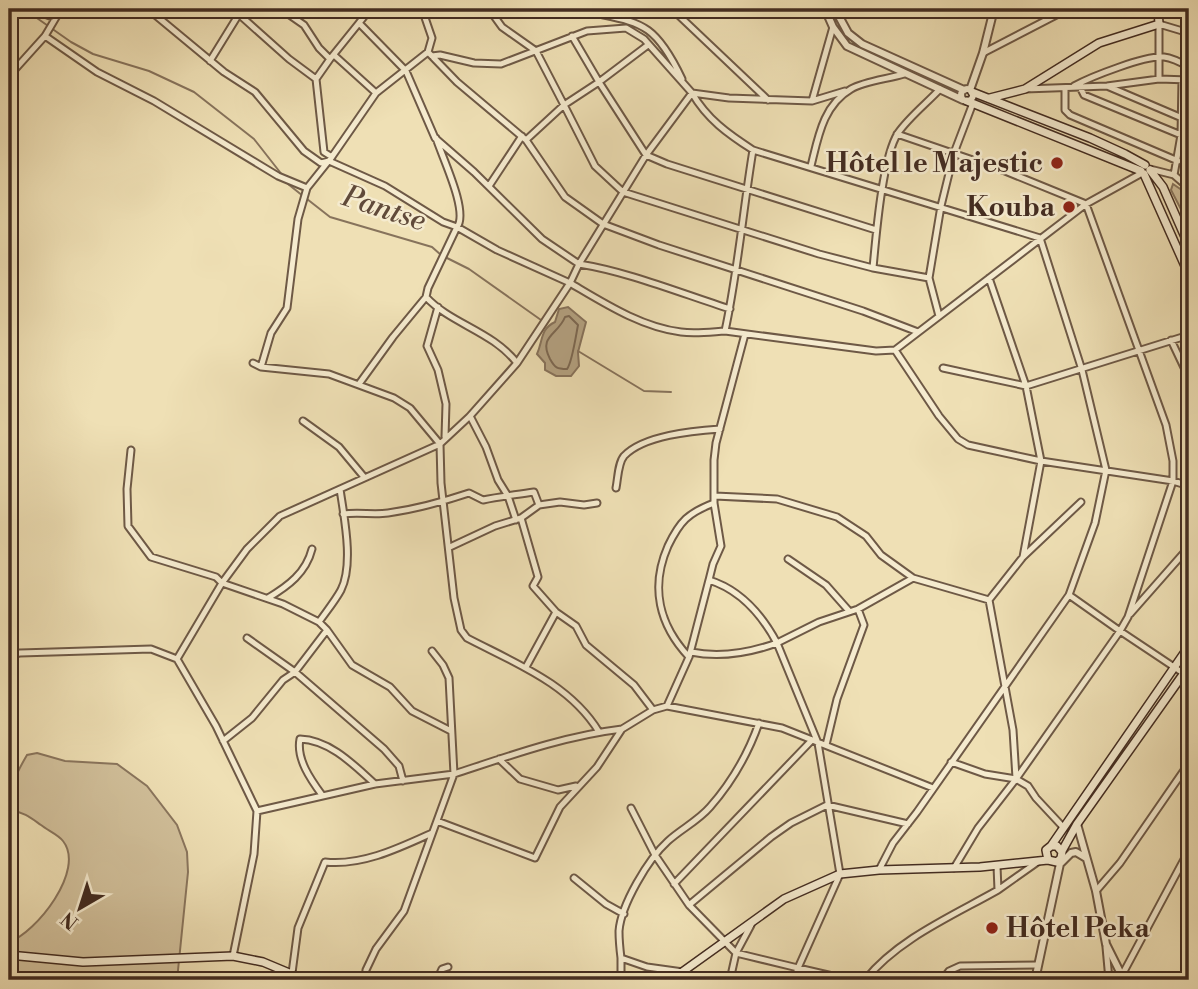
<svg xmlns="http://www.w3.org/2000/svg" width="1198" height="989" font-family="'Libre Bodoni',serif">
<rect width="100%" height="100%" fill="#efe0b5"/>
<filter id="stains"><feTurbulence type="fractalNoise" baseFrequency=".00286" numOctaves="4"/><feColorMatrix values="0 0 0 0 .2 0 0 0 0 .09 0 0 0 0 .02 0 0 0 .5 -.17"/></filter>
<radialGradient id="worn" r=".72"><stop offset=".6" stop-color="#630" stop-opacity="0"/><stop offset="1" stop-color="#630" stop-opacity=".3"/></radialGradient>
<path fill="#d2c19c" stroke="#8a765e" stroke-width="2" d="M1173 184 1189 195V218L1186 219 1171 190Z
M37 753 65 761 117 764 147 786 177 825 187 852 188 872 177 980H9V942C36 933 86 870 63 841 59 835 47 830 41 825 31 818 24 812 12 811 6 792 17 772 27 755Z"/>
<path fill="#b5a383" stroke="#87735c" stroke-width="2" d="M568 307 586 322 578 352 579 366 571 376H556L545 370V363L537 354C543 341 540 329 555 322L559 309Z"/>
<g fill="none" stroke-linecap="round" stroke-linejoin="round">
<path stroke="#7c6852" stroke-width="2" d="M569 316 578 325C576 335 572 363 567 369 557 369 555 368 550 359 538 336 558 335 565 317Z"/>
<path stroke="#87735c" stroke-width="2" d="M24 9 71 42 93 54 149 71 194 92 254 139 283 176
M288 184 303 196
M307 199 330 217 432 247 441 255 469 269 541 320
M578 351 644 391 671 392"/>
<defs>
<path id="minor" d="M32 9 55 18
M148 9 224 72 255 92 304 151 321 163 329 161
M233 9 289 59 316 79
M281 9 304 25 319 48 330 59 359 23 406 71 435 138 474 172 542 239 579 264 570 283C604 303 641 327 681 332 695 334 710 332 725 331
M422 9 432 38 428 52 376 93 329 161 385 186 443 222 457 227C469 212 442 157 436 138
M489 9 502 27 536 51 564 105 599 82 572 36
M576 9C638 24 652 16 682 79
M672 9 768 100
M611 16 625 9
M359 23 370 9
M833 27 812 101 845 91
M45 36 97 72 154 101 278 176 307 188
M648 45 599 82 646 155 667 164 876 230
M428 52 457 82 526 140 564 105 595 166 623 192 819 254 873 268
M983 53 1068 9
M334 55 376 93
M432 56 440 55 474 63 501 64 587 31 626 28 644 39 692 93 729 98 812 101
M330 59 316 79 324 152 332 157
M210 61 239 14
M9 76 45 36 61 9
M1159 79V24L1189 33
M1074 86C1090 77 1146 55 1164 57 1173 58 1182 63 1189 67
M1107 86 1182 118
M1080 87 1084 95 1181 135
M1065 88V110L1070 115 1178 161
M1025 89 1107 86 1159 79 1189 80
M897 134 1005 171 1086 204 1166 425 1173 461V481L1128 617 1120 631 1016 779 978 828 954 868
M526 140 565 197 603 224 659 245 863 311 918 332
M753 150C743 210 738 271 725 331L876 351 895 350
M811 166C818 138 823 105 851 89 865 81 888 79 904 74
M1150 169 1174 175 1189 188
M1142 173 1086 204 895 350 939 416 958 439 968 445 1041 461 1173 481 1189 486
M1174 175 1181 135 1182 80
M489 186 522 136
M929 278 873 268C876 237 882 158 898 133 909 117 927 103 940 89
M989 278 1026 386 1041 461 1023 557
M438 307 427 346 438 370 446 404 445 437
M730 309C680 293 629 272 579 264L646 155 692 93C707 119 728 134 753 150L1040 238 1082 370 1106 470 1095 523 1069 595 917 812 893 843 879 870
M939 316 929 278 941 206 954 153 973 103
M1171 340 1189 378
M253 363 261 367 329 374 394 398 410 408 440 444 470 416 517 363 570 283 497 250 457 227 428 288 426 297C451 324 492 331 517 363
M261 367 271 333 287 308 298 219 307 188 327 163
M943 368 1026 386 1189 335
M359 384 393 337 426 297
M470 416 486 447 498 480 508 496 516 520
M303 421 339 447 364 477
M131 450 127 489 128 526 151 557 216 577 222 583 177 659 216 726 257 811 254 854 233 956
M616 488C618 478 618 463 624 456 644 435 693 431 720 429
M715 496 777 499 837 517 866 536 881 555 913 578 989 600
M343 514C359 512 374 515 388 513 416 509 442 502 469 493L483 500C501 496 516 495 534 492L539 505
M521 518 538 577 533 586 556 612 576 626 586 645 634 685 653 710
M450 547 495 526 521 518 539 505 560 502 584 505 597 503
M788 559 826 585 849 611
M1069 595 1120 631 1189 677
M268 598C288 586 306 573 312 549
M1130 614 1189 547
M319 622C326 612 335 601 341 590 354 564 344 517 340 489
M247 638 295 672 327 630
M691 652C720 658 749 653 777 643 762 615 741 590 709 580L713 564 721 546 714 503V460L716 443 745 334
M9 655 20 653 151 649 177 659
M689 657C659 625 650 587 668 546 680 521 688 513 714 503
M526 667 556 612
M667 706 689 657 709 580
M451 731 412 711 390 687 352 665 327 630 319 622 283 604 222 583 247 549 280 516 440 444 441 483 454 598 461 630 467 638C515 663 570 684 599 732
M223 741 252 718 283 680 295 672 384 749 399 766 403 781
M826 745 837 699 864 625 858 609
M499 759 520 779 558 790 576 786
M951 762 985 774 1016 779 1028 786 1036 798 1063 827
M1016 778 1013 730 989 600 1023 557 1081 502
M322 795C311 780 296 759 300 739 330 740 354 765 375 784
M631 808 655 855 689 905
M257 811 375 784 454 774 449 678 443 665 432 651
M437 821 535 858 560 807 597 767 622 729 653 710 667 706 782 728 933 788
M908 824 827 805 791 823 771 837 689 905 736 953 798 968 840 874 818 743 777 643 819 622 858 609 913 578
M574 878 606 904 624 914
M674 884 812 740
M998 890 1039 861
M1096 891 1120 863 1189 763
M1189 945 1185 957 1189 968
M1106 947 1109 980
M683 972 647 967 621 958C620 950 619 940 619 931 621 905 648 859 668 841 681 829 698 821 710 807 732 782 748 754 759 723
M292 973 298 928 325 862C362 866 399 848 432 833
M1121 977 1189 850
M365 980 366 970 376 949 404 911 454 774C509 756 564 736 622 729
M437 980 442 969 448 967
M621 980V958
M730 980 736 953 751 925
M794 980 798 968 850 980
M865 980C898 939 952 916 998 890L997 866
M942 980 949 971 960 966 1038 965"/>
<path id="tertiary" d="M825 9 833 27 847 46 963 100
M835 9 848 33 862 44 964 90
M961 95a6 6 0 1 1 12 0a6 6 0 1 1-12 0Z
M970 90 983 53 994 9
M1077 824 1096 891 1106 944 1124 980
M1061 863 1071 853 1076 852 1086 858
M1035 980 1061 859"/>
<path id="secondary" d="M972 92 1090 138 1125 154 1145 165
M990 98 1025 89 1099 43 1159 24 1158 9
M967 101 1141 171
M1150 170 1163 187 1189 246
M1144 174 1189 275
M1051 846H1057L1062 852 1061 858 1057 862 1048 860 1046 850 1051 846 1189 646
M1062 851 1077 824 1189 666
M9 955 83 962 233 956 263 962 306 980
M671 980 784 899 840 874 879 870 980 867 1048 860"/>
</defs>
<use href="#minor" stroke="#6e5946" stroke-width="9"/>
<use href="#tertiary" stroke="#6e5946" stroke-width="10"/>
<use href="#secondary" stroke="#432c21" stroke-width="10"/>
<use href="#minor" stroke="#f5ebcf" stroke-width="5"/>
<use href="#tertiary" stroke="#f5ebcf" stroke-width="6"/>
<use href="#secondary" stroke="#f5ebcf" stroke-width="7"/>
</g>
<g fill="#8f2418" stroke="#f5ebcf" stroke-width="2.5">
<circle cx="1057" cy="163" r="7"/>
<circle cx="1069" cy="207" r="7"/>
<circle cx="992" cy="928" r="7"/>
</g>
<g text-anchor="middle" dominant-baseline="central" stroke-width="5" stroke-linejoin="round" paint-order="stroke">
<g font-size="28" font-weight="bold" fill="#432c21" stroke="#f5ebcf" text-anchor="end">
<text x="1043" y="163">Hôtel le Majestic</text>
<text x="1055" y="207">Kouba</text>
<text x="1006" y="928" text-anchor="start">Hôtel Peka</text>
</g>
<g font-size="30" font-style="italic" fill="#604a3a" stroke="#f5ebcf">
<text transform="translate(384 209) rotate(18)">Pantse</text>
</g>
</g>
<rect width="1198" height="989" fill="none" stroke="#efe0b5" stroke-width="35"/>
<rect x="10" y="10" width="1177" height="968" fill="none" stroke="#432c21" stroke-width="3.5"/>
<rect x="18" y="18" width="1163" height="954" fill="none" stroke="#432c21" stroke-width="2"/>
<g transform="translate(80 908) rotate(219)" stroke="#f5ebcf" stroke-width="5" paint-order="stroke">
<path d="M0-5L12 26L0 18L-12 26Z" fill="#432c21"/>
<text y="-10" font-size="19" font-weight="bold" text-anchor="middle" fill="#432c21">N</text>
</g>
<rect width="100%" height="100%" filter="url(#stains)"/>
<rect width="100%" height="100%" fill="url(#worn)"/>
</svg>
